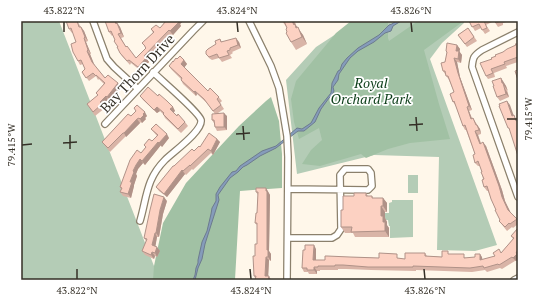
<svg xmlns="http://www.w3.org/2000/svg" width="539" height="301" font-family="'PT Serif',serif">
<rect width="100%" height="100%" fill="#fff7ea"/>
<path fill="#b4ccb6" d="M21 21H59L154 266 158 280H21Z
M356 21H464V23L442 43 430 59 497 245 475 251 437 250 439 157 374 155 297 174 286 80 316 47Z
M408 175H418V193H408Z
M392 200H413V237L390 238V226H389L388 220H385V213H389V203L392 202Z"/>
<path fill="#a1c1a4" d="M351 21H389L388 23V38L389 41 418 21H461V23L424 50 439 104 450 139 410 143 388 149 366 158 361 154 320 166 302 164 311 150 322 140 319 128 299 139 294 122 291 99 296 81 336 33Z
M271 97 279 121 282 154V188L240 191 235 280H153L154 266 163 223 186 183 239 126 266 101Z"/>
<path fill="#859cbb" stroke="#6d7b8e" d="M396 21H401L393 26 391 31 385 33 374 42 358 51 350 58 339 74 338 80 333 87 334 91 332 95 329 98 321 109 315 122 304 131H298L276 148 260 156 247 165 243 167 238 172 230 178 218 195 219 200 205 244 202 259 198 268 195 280H193L195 275 196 268 198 263V260L202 242 207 231 211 214 212 208 216 201V194L220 187 232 172 236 171 240 166 262 151 276 146 297 128 302 129 311 123 319 108 331 93 332 83 338 71 340 70 342 64 347 58 358 48 379 35 389 25 392 24Z"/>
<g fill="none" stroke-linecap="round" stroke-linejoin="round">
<defs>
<path id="minor" d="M93 21 107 59 114 67 138 89
M249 21 271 66 279 88 287 136 288 157 287 280
M518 32 482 50C473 56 473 58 472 67L518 197
M105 124 193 31 203 21
M140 221C147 197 146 179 165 160 173 152 203 131 201 120 199 112 161 80 153 72
M288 238H332L337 235 341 229 340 175 345 169H368L371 173 372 186 368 190 288 189
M514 280 518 278"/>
</defs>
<use href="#minor" stroke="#8b806c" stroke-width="8"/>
<use href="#minor" stroke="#fff" stroke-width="5.5"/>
</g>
<path fill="#d9b4a7" d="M77 21 81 27 84 31 88 41 86 42 91 54H90L94 65 105 78 121 87 110 101 108 100 103 105 105 108 95 116 87 104 98 96 96 93 104 84 99 79 98 80 96 76 89 81 82 72 85 69 83 64 80 65 78 61 76 42 73 32 72 33 69 29Z
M105 21H116L120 27 124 37 121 38 126 47 136 58 146 48 142 43 153 33 151 29 160 28 166 21H183L180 24 181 26 173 35 172 34 147 59 149 62 141 71 131 63 130 65 122 56 120 53 113 35 112 36 109 32Z
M282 21H294L296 24H295V25L303 35 307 44 296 50 291 42 287 32V28Z
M469 21H494L486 25 490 31 485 34 481 28 475 31Z
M494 21H510L503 23V25L498 27Z
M468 28 477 41 467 47 458 35Z
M220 39 222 42H239L241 48 232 52 233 53 230 55 232 58 222 62 219 58 212 60 209 58 206 54 216 44Z
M518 44V62L506 66 507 68 494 73 495 77 488 79 486 76 492 59 503 52 516 45Z
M457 45 460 49 459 51 462 55 461 63 457 62 460 77 472 110 469 111 472 118H473L480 129 481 134 478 135 481 143 486 146 502 190 505 201 510 212 518 221V224L513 228 512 227 507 231 499 221 500 220 488 191H487L484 187 482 172 480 166H478L475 163V154L466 130H465L463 126 456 106 453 102 454 92 449 80 443 71 447 53 446 51Z
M177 59 184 60 187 64 184 67 208 91 217 95 222 101 220 103 224 109 218 113 227 116V130L217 131 215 127 214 123 212 120 215 114 207 103 197 94 196 96 183 84 181 80V79L171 69 169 66Z
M501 78 506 86 509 97 500 101 497 97 494 86Z
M140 96H158L173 107 175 111 173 112 185 122 188 126 181 133 165 118 163 114 160 111 157 113 143 100Z
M134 108 147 116 145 118 146 119 142 123 141 122 126 137V136L110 152 105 146 102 142 136 111Z
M151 129 169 138 162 147 161 145 145 165 143 163 138 169 136 174 137 176 134 185V186L131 198 123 196 120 192 121 189 120 187 141 153 146 147 144 145 152 141 157 136Z
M217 139 220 142 213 155 211 153 193 170 192 169 186 175 185 174 167 197 159 191 156 187 174 166 194 151Z
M266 188 270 195 269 251 271 254V261L269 260 268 276 271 280 255 278 254 276 257 244V225L255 223 257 213 258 195 256 192Z
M366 193 368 196H372L373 198H383L387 203V212H385V218L387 222V226L389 228V237H355L353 233H345L341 227 343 210 354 196Z
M167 201 163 214 159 237H157L155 246 160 251 157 257 155 256 154 259 145 255 142 251 146 241 144 238Z
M518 228V259L516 261H515L502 269 500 268 487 272 485 270 472 272 416 270V271L371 270 346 269H338V270H320V271H317V274H309L308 272H304L302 268 305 250 316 249V260H325L350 257 405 259 425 253 427 256 442 257 449 254 467 258 482 257V260L495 256 501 253 513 239 511 236Z"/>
<path fill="#b09288" d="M178 21H183L180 24 181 26 173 35 170 31Z
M292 21H293L303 35 307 44 294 25Z
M117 23 120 27 124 37 121 33Z
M81 27 84 31 88 41 85 37Z
M84 38 86 42 91 54 88 50Z
M236 38 239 42 241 48 238 45Z
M457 45 460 49 459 55 456 51Z
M149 50 152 54 147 59 149 62 141 71 138 67 144 56Z
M87 51 90 54 95 66 92 62Z
M459 51 462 55 461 63 458 59Z
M454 58 457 62 460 77 472 110 469 106 458 73Z
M184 60 187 64 184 68 181 64Z
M501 78 506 86 508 91 502 83Z
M118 83 121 87 110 101 107 97Z
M504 88 507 92 509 97 506 94Z
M195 91 197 94 196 96 194 92Z
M106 96 108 100 103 105 100 102Z
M507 101 510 105 515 119 512 116Z
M157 107 160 111 157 113 154 110Z
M173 107 175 111 173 113 170 109Z
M467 107 469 111 473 122 471 119Z
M145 112 147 116 145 118 146 119 142 123 140 119 143 114Z
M224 113 227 116V130L224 127Z
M137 119 140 123 126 137 124 133Z
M477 125 480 129 481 134 479 130Z
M475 131 478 135 482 148 480 144Z
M167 134 169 138 162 147 159 143Z
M217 139 220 142 213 155 211 151Z
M158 142 161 145 145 165 142 161Z
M483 142 486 146 502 190 505 201 511 213 508 210 502 197Z
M140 159 143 163 138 169 136 174 137 176 134 185V186L131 198 128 194 133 171 136 165Z
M182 170 185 174 167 197 164 194Z
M266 188 270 195 269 251 271 254V261L268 257 267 250Z
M164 197 167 201 163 214 159 237 156 233 160 210Z
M383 198 387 203V212L383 206Z
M381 206 385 212V218L387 222V225L389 228V237L385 231 383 222 381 216Z
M155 233 157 237 155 249 152 245Z
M314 245 316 249V263L313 260Z
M157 247 160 251 157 257 155 253Z
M518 250V259L516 261 513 258Z
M152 252 155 256 154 259 151 255Z
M480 254 482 257 483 264 480 260Z
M266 257 269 260 268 280 265 276Z
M314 267 317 271V274L314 270Z
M269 276 271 280H268Z"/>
<path fill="#fcd1c2" stroke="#b09288" d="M66 21H77L79 27H81L85 37 84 38 88 50 87 51 92 62 105 78 108 75 118 83 107 97 106 96 100 102 102 104 93 112 87 104 98 95 96 93 105 83 96 75V76L93 73 86 78 82 72 85 69 81 60 78 61 73 52 71 44 76 42 71 28 69 29Z
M105 21H115L116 24 117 23 121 33 118 34 126 47 127 46 136 58 146 48 145 47V46L142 43 154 32 151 29 156 25 160 28 166 21H178L179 22 170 31 169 30 144 56 146 58 138 67 129 60 127 61 120 53 117 47H118L114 41 115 40 111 31 109 32Z
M284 21H292L294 25 295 24 296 28 298 27 302 37 291 42 286 33 287 32 286 29 287 28Z
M469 21H484L487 28 482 30 479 24 472 27Z
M494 21H500L496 23Z
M468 28 474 37 465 44 458 35Z
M236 38 238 45 230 48V50L227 51 229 55 219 58 217 54 209 57 206 54V51L208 49 216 44 215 41 220 39 221 42Z
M447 43 457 45 456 51H459L458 59 454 58 458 73 469 106 467 107 471 119 473 118 476 125H477L479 130 475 131 478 139 480 144 483 142 499 186 502 197 508 210 517 219 510 224 509 223 505 227 499 221 500 220 495 210H496L491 199 487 186 484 187 482 180 484 179 481 172H482L478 161 475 163 473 155 475 154 465 125 463 126 454 101 453 102 450 94 454 92 448 76H446L445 71H443L441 63 445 62 447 52 446 51Z
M515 44H518V57L504 62 505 64 491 69 493 73 486 76 480 63 492 59 491 58 496 56 495 55 503 52 507 49 516 45Z
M180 56 184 60 181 64 208 91 210 88 219 97 217 99 221 105 213 111 204 99 195 91 194 92 181 80 182 78 169 66 173 61V62L176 58 177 59Z
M518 70V80L515 71Z
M501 78 502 83H503L506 94 497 97 493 86H494L492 81Z
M148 87 158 96 159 94 167 101 173 107 170 109 177 116 178 114 185 122 178 129 163 114 164 113 157 107 154 110 140 96Z
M507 101 512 116 514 115 516 121 518 120V156L509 128H508L499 106H500L499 104Z
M137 105 145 112 143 114 144 115 140 119 139 118 137 119 124 133H123L108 148 102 142 128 114 131 116 136 111 134 108Z
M224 113V127H215L214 120H212V114Z
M156 124 167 134 159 143 158 142 142 161 140 159 136 165 133 171 134 172 130 182H132L128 194 120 192 122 188 120 187 130 160 137 150 141 153 146 147 144 145 149 139 152 141 158 135 151 129Z
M209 133 217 139 211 151 208 149 190 166V165L183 171 182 170 164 194 156 187 173 166H174L192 149 194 151 199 146 200 147Z
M256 188H266V191H267V250H268V257H266L265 276H269L268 280H255L256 276H254L253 256H255V244H257V223H255L256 213H257L258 192H256Z
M354 193H366V196H372V198H383V206H381V216H383V222H385V231L351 232 352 227H341V210H343V196H354Z
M154 194 164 197 160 210 156 233H155L152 245 157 247 155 253 152 252 151 255 142 251 147 239 144 238 150 210Z
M518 228V250L516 253 517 254 513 258 512 257 499 265 498 264 484 268 483 266 470 268 413 266V267H368L343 265H335V266H318V267H314V270H307V268H302L303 250H305V245H314L313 260H325V256H327L350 257 379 258V253L397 254V258L405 259V253H425V256L442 257V251H448V254H464V258L475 257V254H480V260L495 256 493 253 499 249 501 253 514 238 511 236Z"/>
<path fill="none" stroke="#342f26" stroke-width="1.5" d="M64 22V32M237 22 238 32M411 22 412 32M416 117 417 131M507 119H517M409 125 423 124M243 126 244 140M236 134 250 133M70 135V149M63 143 77 142M22 145 32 144M77 269V279M250 269 251 279M424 269 425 279"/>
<g text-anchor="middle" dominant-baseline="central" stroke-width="3.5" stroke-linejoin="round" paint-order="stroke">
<g font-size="14" fill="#342f26" stroke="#fff">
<text transform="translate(137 73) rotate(-47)">Bay Thorn Drive</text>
</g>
<g font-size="14" font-style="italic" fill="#0c3e19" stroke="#fff">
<text x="371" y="82">Royal<tspan x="371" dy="16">Orchard Park</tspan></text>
</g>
</g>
<rect width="539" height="301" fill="none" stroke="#ffffff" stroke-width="44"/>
<rect x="22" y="22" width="495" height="257" fill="none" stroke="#342f26" stroke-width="1.5"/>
<g font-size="10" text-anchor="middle" fill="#342f26">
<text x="64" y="14">43.822°N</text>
<text x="237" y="14">43.824°N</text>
<text x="411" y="14">43.826°N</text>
<text transform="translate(528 119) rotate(-90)" y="4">79.415°W</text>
<text transform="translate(11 145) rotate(-90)" y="4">79.415°W</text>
<text x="77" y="294">43.822°N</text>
<text x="251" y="294">43.824°N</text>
<text x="425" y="294">43.826°N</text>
</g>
</svg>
